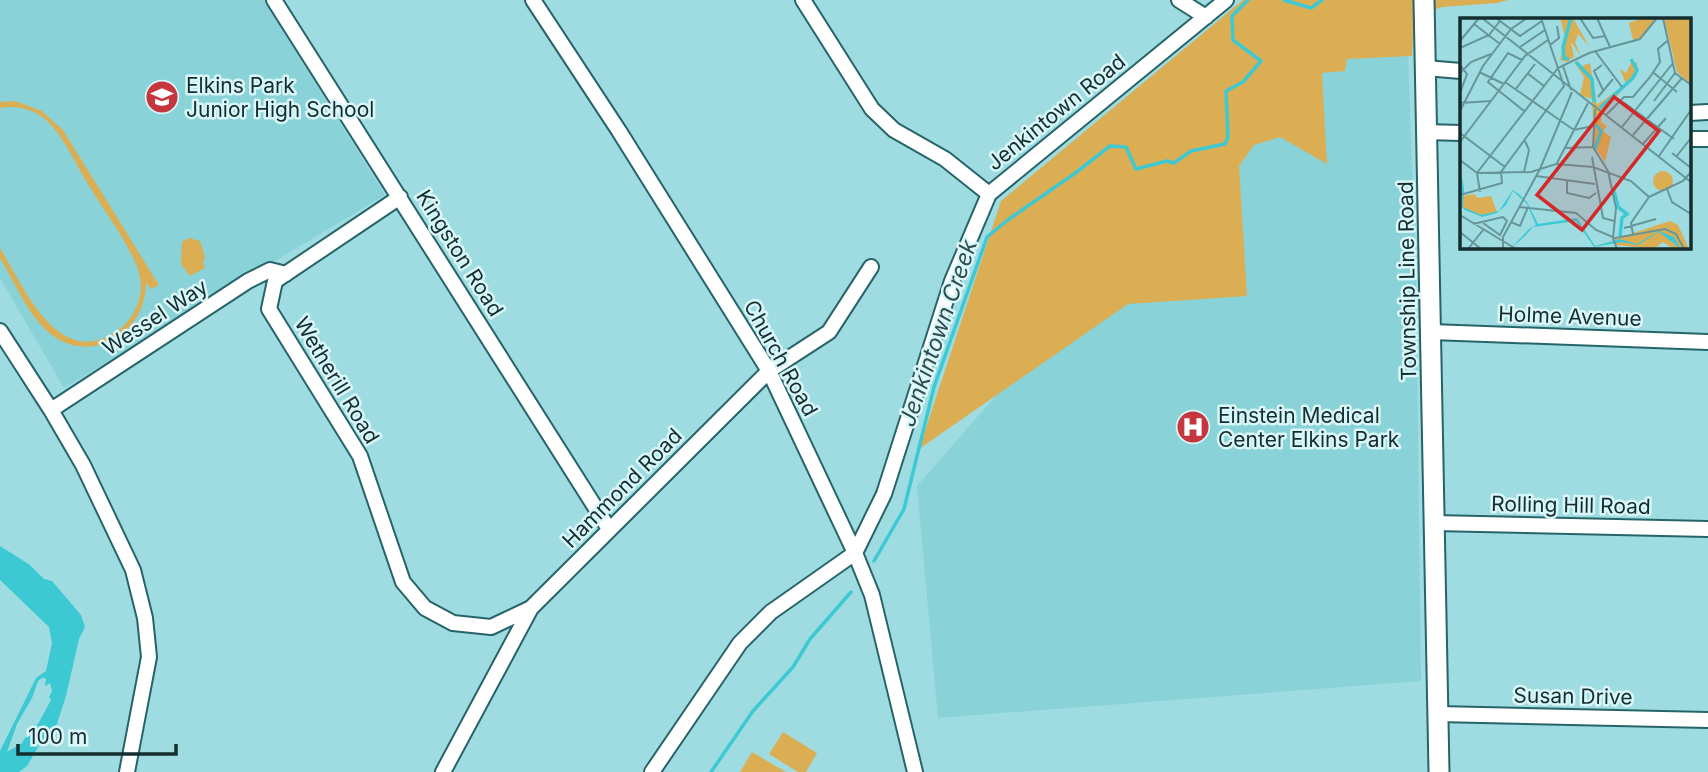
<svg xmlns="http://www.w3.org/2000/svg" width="1708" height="772" font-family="Inter,sans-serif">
<rect width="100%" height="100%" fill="#9edce1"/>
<path fill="#89d2d8" d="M0 0H264L385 195 64 388 0 278Z
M1407 26 1416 278 1421 681 938 718 917 486 1019 369 1331 54Z"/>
<path fill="#dbae54" d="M1243 0H1508L1497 3 1442 7 1414 16 1412 56 1347 59 1345 71 1322 73 1327 164 1280 137 1254 145 1239 166 1247 296 1128 304 919 449 1001 201Z
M15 101 42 111 63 130 159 285 151 289 146 283C146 335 88 368 47 331 28 314 13 280 0 258V248C24 287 58 371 117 331 132 321 141 303 141 285 140 278 139 271 136 264 124 237 105 212 89 186 76 165 64 136 45 119 32 109 16 105 0 108V102Z
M189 238 200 241 205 257 203 263 205 268 190 276 181 264 182 242Z
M783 732 817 753 806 772H798L769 754Z
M752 752 786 772H740Z"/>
<path fill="#3dc9d4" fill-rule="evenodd" d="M0 546 30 565 44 579 52 581 81 615 85 627 79 639 66 696 54 733 40 744 27 766 19 772H0V751L36 678 46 671 52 643 49 627 0 580ZM42 678H46L45 686 50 683 52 691 49 697 51 700 38 724 32 726 22 743 7 752 17 724 32 698 38 681Z"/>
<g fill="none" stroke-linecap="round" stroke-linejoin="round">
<path stroke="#3dc9d4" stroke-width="3.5" d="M1284 0 1311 8 1322 0
M874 561 904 509 934 387 987 237 1009 219 1074 174 1110 146 1126 147 1136 169 1167 161 1174 163 1191 151 1225 144 1228 137 1226 91 1243 82 1261 61 1233 40 1232 16 1248 0
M711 772 753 711 793 667 810 639 851 592"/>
<defs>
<path id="minor" d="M274 0 609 529
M533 0 619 131 769 371 855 553 872 595 915 772
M803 0 872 109 894 130 945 159 989 194
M1179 0 1206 17
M1425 68 1461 71
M1689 113 1708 112
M1426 132 1461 133
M1689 139H1708
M400 197 275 281 269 309 360 456 403 582 425 608 453 623 491 627 531 608
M0 331 51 410 83 465 133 570 145 618 149 657 127 772
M1431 332 1708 342
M51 410 248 281 270 270 286 274
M1434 523 1708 529
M1438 714 1708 720
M443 772 531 608 769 371 829 332 871 267
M652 772 740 643 771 612 855 553 884 494 952 281 989 194 1226 0"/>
<path id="major" d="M1424 0 1439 772"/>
</defs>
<use href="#minor" stroke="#266469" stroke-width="18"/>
<use href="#major" stroke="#266469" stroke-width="23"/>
<use href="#minor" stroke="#fff" stroke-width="14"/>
<use href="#major" stroke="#fff" stroke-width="19"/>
</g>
<defs>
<symbol id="school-disc" viewBox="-11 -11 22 22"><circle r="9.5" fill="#c6363e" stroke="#d9f7f9"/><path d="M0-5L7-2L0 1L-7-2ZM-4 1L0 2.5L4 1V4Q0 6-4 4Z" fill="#fff"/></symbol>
<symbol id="hospital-disc" viewBox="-11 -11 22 22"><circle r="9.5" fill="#c6363e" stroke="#d9f7f9"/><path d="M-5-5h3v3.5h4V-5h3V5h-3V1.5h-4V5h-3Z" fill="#fff"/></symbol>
</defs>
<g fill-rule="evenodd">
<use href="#school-disc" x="143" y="78" width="38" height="38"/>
<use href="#hospital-disc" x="1174" y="408" width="38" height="38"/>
</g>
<g text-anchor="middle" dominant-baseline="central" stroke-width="5" stroke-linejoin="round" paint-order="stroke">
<g font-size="21" fill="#142e30" stroke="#d9f7f9" text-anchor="start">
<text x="186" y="85">Elkins Park<tspan x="186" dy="24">Junior High School</tspan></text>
<text x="1218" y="415">Einstein Medical<tspan x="1218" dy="24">Center Elkins Park</tspan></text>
</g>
<g font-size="21" fill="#142e30" stroke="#d9f7f9">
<text transform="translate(1056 112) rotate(-39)">Jenkintown Road</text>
<text transform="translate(460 253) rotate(58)">Kingston Road</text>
<text transform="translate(1407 281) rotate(-91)">Township Line Road</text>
<text transform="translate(1570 316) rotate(2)">Holme Avenue</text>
<text transform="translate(155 317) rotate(-33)">Wessel Way</text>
<text transform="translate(781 358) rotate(61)">Church Road</text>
<text transform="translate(337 380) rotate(59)">Wetherill Road</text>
<text transform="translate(622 488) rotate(-45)">Hammond Road</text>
<text transform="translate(1571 505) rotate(1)">Rolling Hill Road</text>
<text transform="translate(1573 696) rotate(1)">Susan Drive</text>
</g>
<g font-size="23" font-style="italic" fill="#2f4c4f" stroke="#d9f7f9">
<text transform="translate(938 333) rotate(-71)">Jenkintown Creek</text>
</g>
</g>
<g transform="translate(1460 18)">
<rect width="231" height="231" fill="#9edce1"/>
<path d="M100 0H113L129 28 118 16 115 24 121 38 111 24 114 39 107 44 100 42 105 19ZM183 0H196L181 20 173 22 169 5ZM204 0H231V66L217 54ZM117 43 122 48 130 45 137 87 166 66 160 51 166 55 172 43 177 45 178 53 142 96 141 104 147 108 143 113 151 119 145 144 134 128 132 81 120 77 124 59 114 44ZM193 163a10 10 0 1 1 20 0a10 10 0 1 1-20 0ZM14 176 18 180 31 178 37 194 24 198 3 190V178ZM210 203 218 207 229 231H214L203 224 194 231 156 227 155 221Z" fill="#dbae54"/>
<path d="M0 155 2 160 4 171 3 189 21 197 39 193 53 172 60 177 67 184 78 206 117 200 135 228 160 221 177 226 199 213 214 219 221 231 199 214 178 227 162 224 134 229 116 203 73 209 65 218 50 231 69 211 76 207 67 186 53 173 46 187 37 195 22 199 5 192 2 189Z" fill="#3dc9d4"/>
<path fill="none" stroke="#3dc9d4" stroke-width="3.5" d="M109 41 104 40 103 29 111 0M116 44 132 61 134 84M140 90 173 60 177 52 171 41M135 131 141 113 136 107M154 173 158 189 167 196 162 200 160 218"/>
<path fill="none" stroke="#67969a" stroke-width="2" d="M22 0 231 164M36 0 60 18 82 3M120 0 133 20 145 18M137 0 150 29M203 0 215 55 231 67M14 6 40 26M0 23 19 0M90 27 99 20 97 8M60 29 85 12M0 30 29 17 40 3M135 33 162 69M62 42 48 35 28 64 64 93M0 47 7 56 0 75M142 47 134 53 143 72M103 48 111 72M19 54 44 66M0 55 11 44 31 36M67 55 84 68M194 55 217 74M45 64 114 112 133 108M55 72 75 46M138 79 153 61M194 83 215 55M163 84 214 121M0 85 31 83M135 91 133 129 148 153 156 190 153 220 157 231M0 93 23 48 51 11 67 0M146 97 164 79H173L190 59 200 44 198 31 207 23M162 109 213 45M0 115 45 149M173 117 222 60M0 124 65 38 88 22M183 126 206 100M105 130 133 129M212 135 231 150M199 138 231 92M132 139 143 200 154 203M216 139 231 120M0 142 17 155 71 154 96 146 133 149 171 163 189 179 223 163 231 154M97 145 128 85M64 154 69 132 65 123M76 158 135 166M107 163V175L129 180 136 175M207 171 212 184 231 196M20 174 17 155 98 50 129 35 180 21 197 0M0 177 42 165 41 154 104 68 81 0M59 189 116 195 136 212 155 220 205 211 216 216 224 231M0 197 56 231M51 204 60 208 68 189M13 206 43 199 47 203 40 217 23 205M164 210 196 201M0 214 21 231M173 216 171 205 189 179M8 231 23 212M43 231V219L80 151 112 74"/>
<path fill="#d62828" fill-opacity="0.15" stroke="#d62828" stroke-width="3.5" d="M154 79 199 113 122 212 77 177Z"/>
<rect width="231" height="231" fill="none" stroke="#142e30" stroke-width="3.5"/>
</g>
<path d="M18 744v10h158v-10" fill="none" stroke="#142e30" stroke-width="3.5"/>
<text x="28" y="744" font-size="21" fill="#142e30" stroke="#d9f7f9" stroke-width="5" paint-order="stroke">100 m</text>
</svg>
